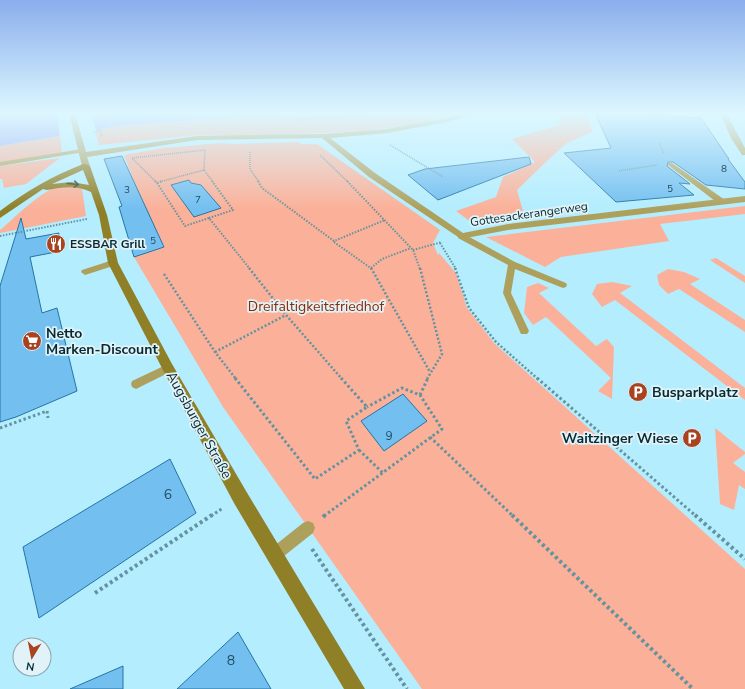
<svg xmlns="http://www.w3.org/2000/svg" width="745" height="689" font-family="'Nunito Sans',sans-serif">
<rect width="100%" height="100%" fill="#b4edfe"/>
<path fill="#fbb199" d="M298 113H462L412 125 361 131 242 136 198 135 99 145 95 130 123 125Z
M560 113H588L592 132 567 143 550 158 517 190 524 215 475 225 456 211 496 197 503 177 535 162 512 139 559 125Z
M60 136 62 152 0 163V146Z
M300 142V144H317L440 230 433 243 438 255 439 253 456 273 467 308 494 343 745 569V689H422L223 407 134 257 164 246 139 195 124 155 164 148 222 143 232 144Z
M60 158 26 184 4 188 2 179H0V166Z
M58 186 78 187 82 189 86 216 0 233V230C18 215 36 195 58 186Z
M745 206V214L660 224 669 241 561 257 545 267 486 237Z
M716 258 745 276V283L710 260Z
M668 269 684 272 700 279 690 284 745 320V332L679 289 668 294 659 285 657 275Z
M612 282 632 286 620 293 745 388V400L615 300 602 307 592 294 597 284Z
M538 283 549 288 539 293 596 346 607 339 614 347 612 399 598 391 611 378 546 317 533 325 524 313 527 287Z
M715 428 745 452V454L733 463 745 472V489L739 485 734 510 720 504Z"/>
<path fill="#9da5f1" d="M0 113H298L123 125 0 146Z"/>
<path fill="#b4edfe" d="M57 113H91L96 131 60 138Z"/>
<path fill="#73bff0" stroke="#2475a3" d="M595 113H623L701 118 729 159H728L745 182V189L706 185 673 162H668L667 166 690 184 679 183 694 195 616 202 564 153 611 148Z
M122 156 164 247 134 257 119 207 122 206 104 159Z
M529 157 531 164 438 200 408 175 425 169Z
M189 180 191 183 201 185 221 208 194 217 171 185Z
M21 218 26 239 59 233 56 252 30 257 42 313 57 308 77 391 16 417 0 422V286Z
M403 394 427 421 384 451 361 421Z
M170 459 196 513 39 618 23 547Z
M238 632 271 689H177Z
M123 666V689H70Z"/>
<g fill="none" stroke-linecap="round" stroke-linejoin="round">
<path stroke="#64939f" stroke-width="1.5" stroke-dasharray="1 1" stroke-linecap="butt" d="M298 120 368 113
M94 132 100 130 101 136 103 135
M659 143 664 153
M390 145 443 177
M250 152V169L259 182
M320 155 348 182
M204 170 213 182
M619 171 657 165
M156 182 132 158 205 150 204 170 159 182"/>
<path stroke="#64939f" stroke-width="2" stroke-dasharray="1.5 1.5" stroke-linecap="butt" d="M155 181 157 183 162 181
M258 181 262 188 334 241 385 220
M347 181 413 250 420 269
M157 183 185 226 209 218 250 269
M209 218 233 210 212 181
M0 236 87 219
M334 242 372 269
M440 243 456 269
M413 250 442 242
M371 268 382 259 411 248"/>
<path stroke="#64939f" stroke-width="2.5" stroke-dasharray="2 2" stroke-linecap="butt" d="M249 268 286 315 342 379
M371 268 430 372
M420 268 442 354 427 379
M455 268 469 308 496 342 538 379
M164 274 215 352 236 379
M215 352 286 315"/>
<path stroke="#64939f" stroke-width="3" stroke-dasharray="2.5 2.5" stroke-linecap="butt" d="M235 378 315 479 359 450 346 421 367 407 341 378
M537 378 696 516
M420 395 428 378
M0 428 47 411 48 418
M430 437 513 516
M359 450 383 473
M211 516 223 508
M324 516 442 429 420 395 402 388 367 407"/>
<path stroke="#64939f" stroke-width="4" stroke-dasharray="3 3" stroke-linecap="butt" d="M512 515 693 689
M695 515 745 559
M323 517 325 515
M312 549 407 689
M95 593 212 515"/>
<path fill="#ada05d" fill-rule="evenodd" d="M82 149 84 150V152L0 166V162Z
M668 163H672L725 200V204H719L668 165Z
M458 234H464L515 262 566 283 567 285 566 287 563 288 515 269 511 293 529 331 527 334H521L503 293 508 265 458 238Z
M113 260 116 261 117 263 116 265 85 275 81 272 82 270Z
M168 364 172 365 173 368 172 371 136 389 132 387 131 384 132 381Z
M308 521 313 523 315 528 313 533 279 560 274 562 269 560 267 555 269 550 303 523Z"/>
<path fill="#ada05d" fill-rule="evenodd" d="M69 113H75L86 152 197 136 324 134 387 129 446 118 465 113H475L447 122 387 133 330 138 375 173 463 233 508 224 745 196V202L508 230 461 239 369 177 322 138 197 140 87 157 90 166 86 168 82 166Z
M720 113H726L745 148V155H742L731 138Z"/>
<path fill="#8f7f27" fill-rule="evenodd" d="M83 164H86L90 166 107 215 118 263 172 364 246 491 365 689H344L234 503 164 372 108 263 99 215 91 192C76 185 63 187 47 190L43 189 0 218V211C26 191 53 176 83 164ZM83 170 89 185 71 182 52 184Z"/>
</g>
<defs><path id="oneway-shaft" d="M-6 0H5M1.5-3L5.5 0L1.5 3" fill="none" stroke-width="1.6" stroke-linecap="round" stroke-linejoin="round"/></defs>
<use stroke="#30442f" href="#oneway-shaft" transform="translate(73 184) rotate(5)"/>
<linearGradient id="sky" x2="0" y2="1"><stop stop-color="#8aaeec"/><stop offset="0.54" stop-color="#ddf7ff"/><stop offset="1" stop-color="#ddf7ff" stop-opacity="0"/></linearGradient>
<rect width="745" height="209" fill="url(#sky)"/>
<defs>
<symbol id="restaurant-disc" viewBox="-11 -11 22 22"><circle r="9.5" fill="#a9421f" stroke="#e1f3f9"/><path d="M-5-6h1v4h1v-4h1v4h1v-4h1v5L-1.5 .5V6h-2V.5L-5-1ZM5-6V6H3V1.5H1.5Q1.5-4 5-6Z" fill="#fff"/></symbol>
<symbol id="supermarket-disc" viewBox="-11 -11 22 22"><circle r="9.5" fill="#a9421f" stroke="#e1f3f9"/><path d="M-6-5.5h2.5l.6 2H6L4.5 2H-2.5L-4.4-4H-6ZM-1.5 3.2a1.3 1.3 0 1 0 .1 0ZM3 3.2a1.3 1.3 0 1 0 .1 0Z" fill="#fff"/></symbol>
<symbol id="parking-disc" viewBox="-11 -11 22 22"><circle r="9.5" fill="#a9421f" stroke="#e1f3f9"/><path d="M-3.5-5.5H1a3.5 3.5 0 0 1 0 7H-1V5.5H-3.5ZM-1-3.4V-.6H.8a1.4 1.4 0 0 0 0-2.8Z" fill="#fff"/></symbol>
</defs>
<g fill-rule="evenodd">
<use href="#restaurant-disc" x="45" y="233" width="22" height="22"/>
<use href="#supermarket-disc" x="21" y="330" width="22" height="22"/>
<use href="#parking-disc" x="627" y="381" width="22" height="22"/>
<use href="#parking-disc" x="681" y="427" width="22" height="22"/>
</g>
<g text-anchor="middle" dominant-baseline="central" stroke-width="3.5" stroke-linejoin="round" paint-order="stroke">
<g font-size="10" fill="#224f62">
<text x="724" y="169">8</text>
<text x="670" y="189">5</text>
<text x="127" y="190">3</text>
<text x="198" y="200">7</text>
<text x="153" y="241">5</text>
</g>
<g font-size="12" fill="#072a32" stroke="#e1f3f9">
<text transform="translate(529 214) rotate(-8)">Gottesackerangerweg</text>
</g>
<g font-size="12" font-weight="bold" fill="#072a32" stroke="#e1f3f9" text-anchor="start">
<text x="70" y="244">ESSBAR Grill</text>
</g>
<g font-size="12" fill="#224f62">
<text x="389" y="436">9</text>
</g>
<g font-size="14" fill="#882b07" stroke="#e1f3f9">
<text x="316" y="306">Dreifaltigkeitsfriedhof</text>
</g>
<g font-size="14" font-weight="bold" fill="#072a32" stroke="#e1f3f9" text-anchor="start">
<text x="46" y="333">Netto<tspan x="46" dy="16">Marken-Discount</tspan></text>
<text x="652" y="392">Busparkplatz</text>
<text x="678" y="438" text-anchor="end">Waitzinger Wiese</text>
</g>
<g font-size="14" fill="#072a32" stroke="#e1f3f9">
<text transform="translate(199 425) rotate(61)">Augsburger Straße</text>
</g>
<g font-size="14" fill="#224f62">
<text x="168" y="494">6</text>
<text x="231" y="660">8</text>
</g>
</g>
<g transform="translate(32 657) rotate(190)"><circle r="19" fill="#e1f3f9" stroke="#8aa3a9"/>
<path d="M0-3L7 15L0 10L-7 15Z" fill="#a9421f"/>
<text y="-6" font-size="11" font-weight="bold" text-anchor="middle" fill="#072a32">N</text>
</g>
</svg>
